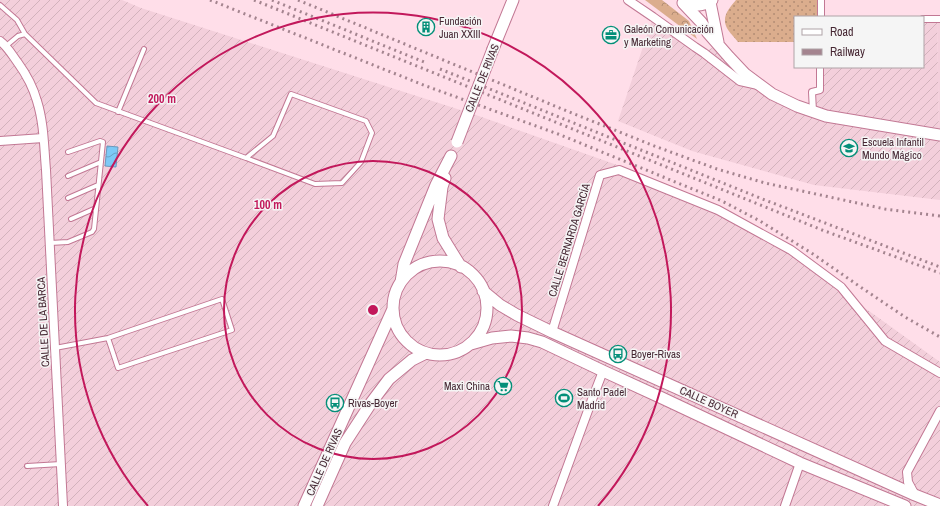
<svg xmlns="http://www.w3.org/2000/svg" width="940" height="506" font-family="'Archivo Narrow',sans-serif">
<defs>
<pattern id="industrial-furrows" width="10" height="10" patternUnits="userSpaceOnUse"><rect width="10" height="10" fill="#f3cfdb"/><path d="M-1 1l2-2M0 10L10 0M9 11l2-2" fill="none" stroke="#d2b2bc"/></pattern>
<pattern id="grass-dots" width="8" height="8" patternUnits="userSpaceOnUse"><rect width="8" height="8" fill="#dbad8d"/><path d="M2 2h.1M6 6h.1" fill="none" stroke="#b38d74" stroke-width="1.8" stroke-linecap="round"/></pattern>
<pattern id="park-crowns" width="20" height="18" patternUnits="userSpaceOnUse"><rect width="20" height="18" fill="#dbad8d"/><path d="M2 6a3 3 0 1 1 6 0M12 15a3 3 0 1 1 6 0" fill="none" stroke="#b38d74"/></pattern>
<pattern id="water-waves" width="16" height="10" patternUnits="userSpaceOnUse"><rect width="16" height="10" fill="#7dc9f6"/><path d="M0 5q4-4 8 0t8 0" fill="none" stroke="#68a3c8"/></pattern>
</defs>
<rect width="100%" height="100%" fill="#ffdee9"/>
<path fill="#f3cfdb" d="M937 19H940V135H939Z"/>
<path fill="url(#industrial-furrows)" d="M0 0H122L141 8 473 114 620 166 766 237 940 362V506H0Z
M653 17 704 52 718 45 745 74 812 111V92L820 90V67H923V19H937L939 135H940V200L814 185 692 151 618 121Z"/>
<path fill="url(#grass-dots)" d="M736 0H817V17H795V42H738C734 37 728 31 726 26 722 16 730 7 736 0Z"/>
<path fill="url(#park-crowns)" d="M645 0H662L689 21 697 39Z"/>
<path fill="url(#water-waves)" stroke="#6c98bc" d="M107 146 118 147 116 167 105 166Z"/>
<g fill="none" stroke-linecap="round" stroke-linejoin="round">
<defs>
<path id="service" d="M0 5 17 20 25 34
M6 46 18 36 25 34 96 103 246 158
M291 94 366 121 372 133 361 162 342 183 315 184 246 158 273 136Z
M118 112 144 49
M68 176 101 162
M68 198 98 185
M71 219 96 208
M50 243 68 242 92 232 94 229 103 142 100 141 68 152
M55 348 108 338 222 299 232 330 118 368 108 338
M27 466 61 464"/>
<path id="pedestrian" d="M821 17V0
M923 19H940
M813 112 812 92 820 90V67"/>
<path id="minor" d="M628 0 653 17 695 47 704 53 740 81 758 85
M0 41C8 47 12 55 18 63 26 74 33 87 37 101 44 123 44 147 46 170L63 506
M0 141 43 138
M552 332 600 175 619 170 718 210 791 250 841 287 885 341 940 373
M915 495 908 482 907 472 940 411
M553 506 590 405 603 371
M785 506 800 463"/>
<path id="secondary" d="M710 2 718 42
M683 3 701 22 708 33 729 57 745 74 772 94 797 106 826 116 940 135
M683 3C693 6 703 7 712 0
M493 49 513 0
M445 178 442 187 438 219 443 238 461 267
M393 308a47 47 0 1 1 94 0a47 47 0 1 1-94 0Z
M401 282 404 264 436 185 451 156
M483 291 500 305 517 315 552 332 915 495 940 505
M471 344 492 338 511 336 528 338 542 342 603 371 662 398 800 463 905 506
M304 506 393 309
M317 506 345 443 371 403 389 379 412 360 426 353"/>
</defs>
<use href="#service" stroke="#c27894" stroke-width="6"/>
<use href="#pedestrian" stroke="#c27894" stroke-width="8"/>
<use href="#minor" stroke="#c27894" stroke-width="10"/>
<use href="#secondary" stroke="#c27894" stroke-width="13"/>
<use href="#service" stroke="#fff" stroke-width="4"/>
<use href="#pedestrian" stroke="#fff" stroke-width="6"/>
<use href="#minor" stroke="#fff" stroke-width="8"/>
<use href="#secondary" stroke="#fff" stroke-width="11"/>
<path stroke="#a4848f" stroke-width="3" stroke-dasharray="2 4" stroke-linecap="butt" d="M210 0 426 86 558 134 722 201 760 221 813 254 859 286 905 317 940 337
M254 0 822 230 940 273
M272 0 424 62
M298 0 567 111 657 147 717 169 765 183 885 209 940 216
M440 69 765 200 940 267"/>
<defs>
<path id="secondary-bridge" d="M457 142 493 49"/>
</defs>
<use href="#secondary-bridge" stroke="#c27894" stroke-width="13" stroke-linecap="butt"/>
<use href="#secondary-bridge" stroke="#fff" stroke-width="11"/>
</g>
<g fill="none" stroke="#c2185b" stroke-width="2">
<circle cx="373" cy="310" r="149"/>
<path d="M148 506A298 298 0 1 1 598 506"/>
</g>
<defs>
<symbol id="building-ring" viewBox="-11 -11 22 22"><circle r="9.5" fill="#f5f5f5" stroke="#048f79" stroke-width="1.5"/><path d="M-4-6H4V6H1V3H-1V6H-4ZM-2.5-4.3h1.7v1.8h-1.7ZM.8-4.3h1.7v1.8H.8ZM-2.5-1h1.7V.8h-1.7ZM.8-1h1.7V.8H.8Z" fill="#048f79"/></symbol>
<symbol id="office-ring" viewBox="-11 -11 22 22"><circle r="9.5" fill="#f5f5f5" stroke="#048f79" stroke-width="1.5"/><path d="M-6-3h4V-5.5h4V-3h4V5H-6ZM-1-4.5V-3h2v-1.5ZM-6 0V1H6V0Z" fill="#048f79"/></symbol>
<symbol id="school-ring" viewBox="-11 -11 22 22"><circle r="9.5" fill="#f5f5f5" stroke="#048f79" stroke-width="1.5"/><path d="M0-5L7-2L0 1L-7-2ZM-4 1L0 2.5L4 1V4Q0 6-4 4Z" fill="#048f79"/></symbol>
<symbol id="bus-ring" viewBox="-11 -11 22 22"><circle r="9.5" fill="#f5f5f5" stroke="#048f79" stroke-width="1.5"/><path d="M-5-6H5V4H4V6H2V4H-2V6H-4V4H-5ZM-3.5-4V0h7V-4ZM-3.5 1.2v1.5H-2V1.2ZM2 1.2v1.5H3.5V1.2Z" fill="#048f79"/></symbol>
<symbol id="supermarket-ring" viewBox="-11 -11 22 22"><circle r="9.5" fill="#f5f5f5" stroke="#048f79" stroke-width="1.5"/><path d="M-6-5.5h2.5l.6 2H6L4.5 2H-2.5L-4.4-4H-6ZM-1.5 3.2a1.3 1.3 0 1 0 .1 0ZM3 3.2a1.3 1.3 0 1 0 .1 0Z" fill="#048f79"/></symbol>
<symbol id="stadium-ring" viewBox="-11 -11 22 22"><circle r="9.5" fill="#f5f5f5" stroke="#048f79" stroke-width="1.5"/><path d="M0-5a6.5 5 0 1 0 0 10a6.5 5 0 1 0 0-10ZM-3.5-1.8h7v3.6h-7Z" fill="#048f79"/></symbol>
</defs>
<g fill-rule="evenodd">
<use href="#building-ring" x="416" y="17" width="20" height="20"/>
<use href="#office-ring" x="601" y="25" width="20" height="20"/>
<use href="#school-ring" x="839" y="138" width="20" height="20"/>
<use href="#bus-ring" x="608" y="344" width="20" height="20"/>
<use href="#supermarket-ring" x="493" y="376" width="20" height="20"/>
<use href="#stadium-ring" x="554" y="388" width="20" height="20"/>
<use href="#bus-ring" x="325" y="393" width="20" height="20"/>
</g>
<g text-anchor="middle" dominant-baseline="central" stroke-width="3" stroke-linejoin="round" paint-order="stroke">
<g font-size="11" fill="#462733" stroke="#f5f5f5" text-anchor="start">
<text x="439" y="21">Fundación<tspan x="439" dy="13">Juan XXIII</tspan></text>
<text x="624" y="29">Galeón Comunicación<tspan x="624" dy="13">y Marketing</tspan></text>
<text x="862" y="142">Escuela Infantil<tspan x="862" dy="13">Mundo Mágico</tspan></text>
<text x="631" y="354">Boyer-Rivas</text>
<text x="490" y="386" text-anchor="end">Maxi China</text>
<text x="577" y="392">Santo Padel<tspan x="577" dy="13">Madrid</tspan></text>
<text x="348" y="403">Rivas-Boyer</text>
</g>
<g font-size="11" fill="#462733" stroke="#f5f5f5">
<text transform="translate(482 78) rotate(-68)">CALLE DE RIVAS</text>
<text transform="translate(569 240) rotate(-73)">CALLE BERNARDA GARCÍA</text>
<text transform="translate(43 322) rotate(-93)">CALLE DE LA BARCA</text>
<text transform="translate(709 402) rotate(24)">CALLE BOYER</text>
<text transform="translate(324 462) rotate(-66)">CALLE DE RIVAS</text>
</g>
</g>
<circle cx="373" cy="310" r="6" fill="#c2185b" stroke="#f5f5f5" stroke-width="2"/>
<g font-size="12" text-anchor="middle" font-weight="bold" fill="#c2185b" stroke="#f5f5f5" stroke-width="3" stroke-linejoin="round" paint-order="stroke">
<text x="162" y="103">200 m</text>
<text x="268" y="209">100 m</text>
</g>
<rect x="794" y="16" width="130" height="52" fill="#f5f5f5" stroke="#afa3a7"/>
<rect x="802" y="29" width="20" height="6" fill="#ffffff" stroke="#afa3a7"/>
<text x="830" y="36" font-size="12" fill="#462733">Road</text>
<rect x="802" y="49" width="20" height="6" fill="#a4848f" stroke="#afa3a7"/>
<text x="830" y="56" font-size="12" fill="#462733">Railway</text>
</svg>
